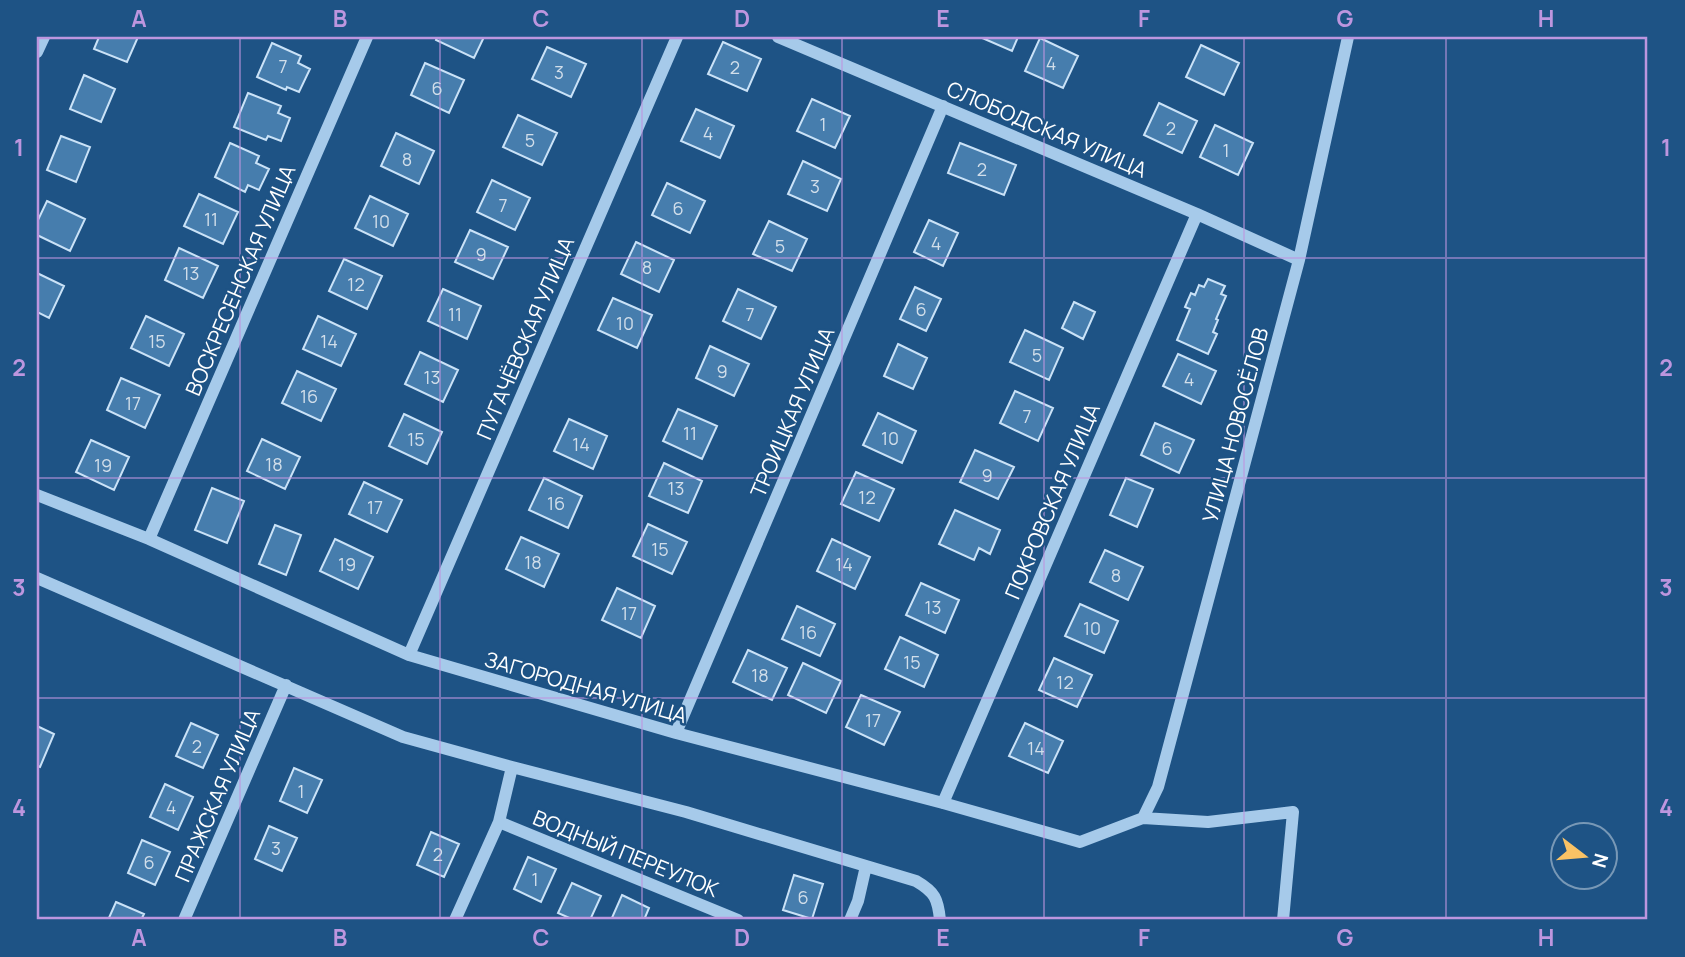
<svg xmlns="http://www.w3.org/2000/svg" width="1685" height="957" font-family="Manrope,sans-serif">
<rect width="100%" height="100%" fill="#1e5385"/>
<path fill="#467dad" stroke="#cae2f7" stroke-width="2" d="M99 37H138L127 62 94 49Z
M437 37H484L474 58 436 40Z
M980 37H1018L1012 51Z
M1040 38 1078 56 1063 88 1025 71Z
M723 42 761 59 747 91 708 74Z
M272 43 301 56 298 63 310 69 299 92 287 87 286 90 257 77Z
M1201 45 1239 63 1224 95 1186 77Z
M547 47 586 64 571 97 532 79Z
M425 63 464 80 449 113 411 95Z
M84 75 115 89 101 122 70 109Z
M248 93 281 106 278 113 290 118 281 141 268 136 266 140 234 127Z
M812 99 850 116 835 148 797 131Z
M1159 103 1197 121 1182 153 1144 135Z
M696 109 734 126 720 158 681 141Z
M518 115 557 133 542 165 503 147Z
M1215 125 1253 143 1238 175 1200 157Z
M396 133 434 151 419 184 381 166Z
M61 136 90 147 76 182 47 170Z
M230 143 259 156 256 163 269 169 259 190 248 185 245 192 215 177Z
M960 143 1016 165 1004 195 948 173Z
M803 161 841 179 827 211 788 194Z
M492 180 530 198 515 230 477 212Z
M667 183 705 201 690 233 652 215Z
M199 194 238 212 223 244 184 226Z
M370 196 408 214 393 246 355 228Z
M47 201 85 219 70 251 37 235V222Z
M929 220 958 233 943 266 914 252Z
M769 221 807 239 792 271 753 254Z
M470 230 508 247 493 279 455 262Z
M636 242 674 260 659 292 621 274Z
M179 248 218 266 203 298 165 280Z
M344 259 382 276 367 309 329 291Z
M37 273 64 286 49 318 37 312Z
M1208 279 1225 286 1221 294 1226 296 1216 319 1218 320 1213 332 1217 334 1208 354 1177 340 1190 309 1185 307 1191 293 1195 295 1199 285 1204 287Z
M915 287 941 299 926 331 900 319Z
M443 289 481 306 467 339 428 321Z
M738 289 776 307 761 339 723 321Z
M613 298 652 315 637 348 598 330Z
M1074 302 1095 312 1083 339 1062 328Z
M146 316 184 334 169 366 131 348Z
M318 316 356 334 341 366 303 349Z
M1025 330 1063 348 1049 380 1010 362Z
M898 344 927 358 913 389 884 376Z
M710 346 749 364 734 396 696 378Z
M420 352 458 370 443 402 405 384Z
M1178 354 1216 371 1201 404 1163 386Z
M297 371 336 389 321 421 282 403Z
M121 378 160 395 145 428 107 410Z
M1015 391 1053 408 1038 441 1000 423Z
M678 409 717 426 702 459 663 441Z
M878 413 916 431 902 463 863 445Z
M404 414 442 432 427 464 389 446Z
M569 419 607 436 593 469 554 451Z
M1155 423 1194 440 1179 473 1141 455Z
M262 439 300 457 285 489 247 471Z
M91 440 129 457 114 490 76 472Z
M975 450 1014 467 998 499 960 482Z
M664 463 702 481 688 513 649 496Z
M856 472 894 489 879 521 841 504Z
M544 478 582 496 568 528 529 510Z
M1126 478 1153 489 1137 527 1110 515Z
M364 482 402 500 387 532 349 514Z
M212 488 244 501 227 543 195 530Z
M955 510 1000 530 990 554 979 548 974 560 939 544Z
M648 524 687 542 672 574 633 556Z
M275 525 301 535 286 575 259 564Z
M521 537 559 554 544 587 506 569Z
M335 539 373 557 358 589 320 571Z
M832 539 870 557 855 589 817 571Z
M1105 550 1143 567 1128 600 1090 582Z
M921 583 959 600 945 633 906 615Z
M617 588 655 606 641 638 602 620Z
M1080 604 1118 621 1104 653 1065 636Z
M797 606 835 624 820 656 782 639Z
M900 637 938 655 924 687 885 669Z
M748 650 787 668 772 700 733 682Z
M1054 658 1092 675 1077 707 1039 690Z
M803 663 841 681 826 713 788 695Z
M861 695 900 712 884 745 846 727Z
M191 723 218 735 203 768 176 756Z
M1025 723 1063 741 1048 773 1009 756Z
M37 726 54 734 40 767 37 766Z
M294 768 322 780 307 813 280 801Z
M165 784 193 797 178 830 150 817Z
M269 826 297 838 282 871 255 859Z
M431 832 459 844 444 877 417 865Z
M142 840 170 852 155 885 128 873Z
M528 857 556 869 541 902 514 889Z
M794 875 823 884 812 919 783 910Z
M572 883 601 896 590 920H574L558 913Z
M622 895 649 908 644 920H611Z
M116 902 144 914 141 920H108Z"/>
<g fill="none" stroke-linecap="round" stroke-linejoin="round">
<path stroke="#a6caea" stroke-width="12" d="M778 37 1197 214 1299 260
M37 52 44 37
M37 495 149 539 409 655 676 733 943 803 1080 842 1143 818 1208 822 1293 812 1283 920
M149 539 367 37
M37 578 403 737 512 767 686 812 916 881C935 892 938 899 940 920
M409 655 677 37
M676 733 943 106
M943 803 1197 214
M1143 818 1158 787 1299 260 1348 37
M499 822 738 920
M184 920 286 685
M455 920 499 822 512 767
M850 920 858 901 866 866"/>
</g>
<path fill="none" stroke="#bd96df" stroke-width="2" stroke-opacity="0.55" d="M240 37V920M440 37V920M642 37V920M842 37V920M1044 37V920M1244 37V920M1446 37V920M37 258H1648M37 478H1648M37 698H1648"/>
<g text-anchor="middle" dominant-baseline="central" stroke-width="5" stroke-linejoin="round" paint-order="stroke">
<g font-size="18" fill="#d1deea">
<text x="1051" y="63">4</text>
<text x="283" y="66">7</text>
<text x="735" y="67">2</text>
<text x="559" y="72">3</text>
<text x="437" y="88">6</text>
<text x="823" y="124">1</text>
<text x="1171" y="128">2</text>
<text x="708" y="133">4</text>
<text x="530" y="140">5</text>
<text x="1226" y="150">1</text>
<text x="407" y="159">8</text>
<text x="982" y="169">2</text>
<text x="815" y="186">3</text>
<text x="503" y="205">7</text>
<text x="678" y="208">6</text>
<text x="211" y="219">11</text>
<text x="381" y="221">10</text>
<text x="936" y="243">4</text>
<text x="780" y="246">5</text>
<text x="481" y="254">9</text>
<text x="647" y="267">8</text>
<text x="191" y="273">13</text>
<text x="356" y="284">12</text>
<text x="921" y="309">6</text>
<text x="455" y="314">11</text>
<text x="750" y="314">7</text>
<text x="625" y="323">10</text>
<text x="157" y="341">15</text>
<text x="329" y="341">14</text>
<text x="1037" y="355">5</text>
<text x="722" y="371">9</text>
<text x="432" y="377">13</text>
<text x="1189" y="379">4</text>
<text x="309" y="396">16</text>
<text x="133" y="403">17</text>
<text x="1027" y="416">7</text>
<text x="690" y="433">11</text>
<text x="890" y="438">10</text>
<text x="416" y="439">15</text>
<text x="581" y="444">14</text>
<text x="1167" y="448">6</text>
<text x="274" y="464">18</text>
<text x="103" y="465">19</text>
<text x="987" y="475">9</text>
<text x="676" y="488">13</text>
<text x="867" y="497">12</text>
<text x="556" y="503">16</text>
<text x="375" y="507">17</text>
<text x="660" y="549">15</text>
<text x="533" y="562">18</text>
<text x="347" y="564">19</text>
<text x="844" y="564">14</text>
<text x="1116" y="575">8</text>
<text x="933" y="607">13</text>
<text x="629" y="613">17</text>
<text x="1092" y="628">10</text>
<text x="808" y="632">16</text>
<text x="912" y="662">15</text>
<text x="760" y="675">18</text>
<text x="1065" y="682">12</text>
<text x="873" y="720">17</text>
<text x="197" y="746">2</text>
<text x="1036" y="748">14</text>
<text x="301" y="791">1</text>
<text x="171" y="807">4</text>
<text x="276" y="848">3</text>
<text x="438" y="854">2</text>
<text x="149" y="862">6</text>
<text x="535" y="879">1</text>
<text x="803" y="897">6</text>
</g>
<g font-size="21" fill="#fff" stroke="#1e5385">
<text transform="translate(1047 129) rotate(23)">СЛОБОДСКАЯ УЛИЦА</text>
<text transform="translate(240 280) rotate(-67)">ВОСКРЕСЕНСКАЯ УЛИЦА</text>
<text transform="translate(525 338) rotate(-67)">ПУГАЧЁВСКАЯ УЛИЦА</text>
<text transform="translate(792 412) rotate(-67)">ТРОИЦКАЯ УЛИЦА</text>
<text transform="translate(1235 425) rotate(-75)">УЛИЦА НОВОСЁЛОВ</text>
<text transform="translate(1052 501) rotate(-67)">ПОКРОВСКАЯ УЛИЦА</text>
<text transform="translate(586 687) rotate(16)">ЗАГОРОДНАЯ УЛИЦА</text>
<text transform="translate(217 795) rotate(-67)">ПРАЖСКАЯ УЛИЦА</text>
<text transform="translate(626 853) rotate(22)">ВОДНЫЙ ПЕРЕУЛОК</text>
</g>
</g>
<rect width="1685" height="957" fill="none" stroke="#1e5385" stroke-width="77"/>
<g transform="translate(1584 856) rotate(106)"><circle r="33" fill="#1e5385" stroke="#7898b6" stroke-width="2"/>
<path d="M0-5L12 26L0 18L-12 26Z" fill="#f9c265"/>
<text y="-10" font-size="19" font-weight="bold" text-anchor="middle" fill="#ffffff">N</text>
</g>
<rect x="38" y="38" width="1608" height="880" fill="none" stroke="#bd96df" stroke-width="2.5"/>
<g font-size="23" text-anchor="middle" font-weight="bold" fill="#bd96df">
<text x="139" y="27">A</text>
<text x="340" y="27">B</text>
<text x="541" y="27">C</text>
<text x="742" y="27">D</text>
<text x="943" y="27">E</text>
<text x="1144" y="27">F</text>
<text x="1345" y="27">G</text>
<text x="1546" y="27">H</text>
<text x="19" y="156">1</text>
<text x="1666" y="156">1</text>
<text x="19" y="376">2</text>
<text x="1666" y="376">2</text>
<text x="19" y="596">3</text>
<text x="1666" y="596">3</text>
<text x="19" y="816">4</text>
<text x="1666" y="816">4</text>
<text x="139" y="946">A</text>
<text x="340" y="946">B</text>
<text x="541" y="946">C</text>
<text x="742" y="946">D</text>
<text x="943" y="946">E</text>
<text x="1144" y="946">F</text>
<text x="1345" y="946">G</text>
<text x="1546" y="946">H</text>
</g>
</svg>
